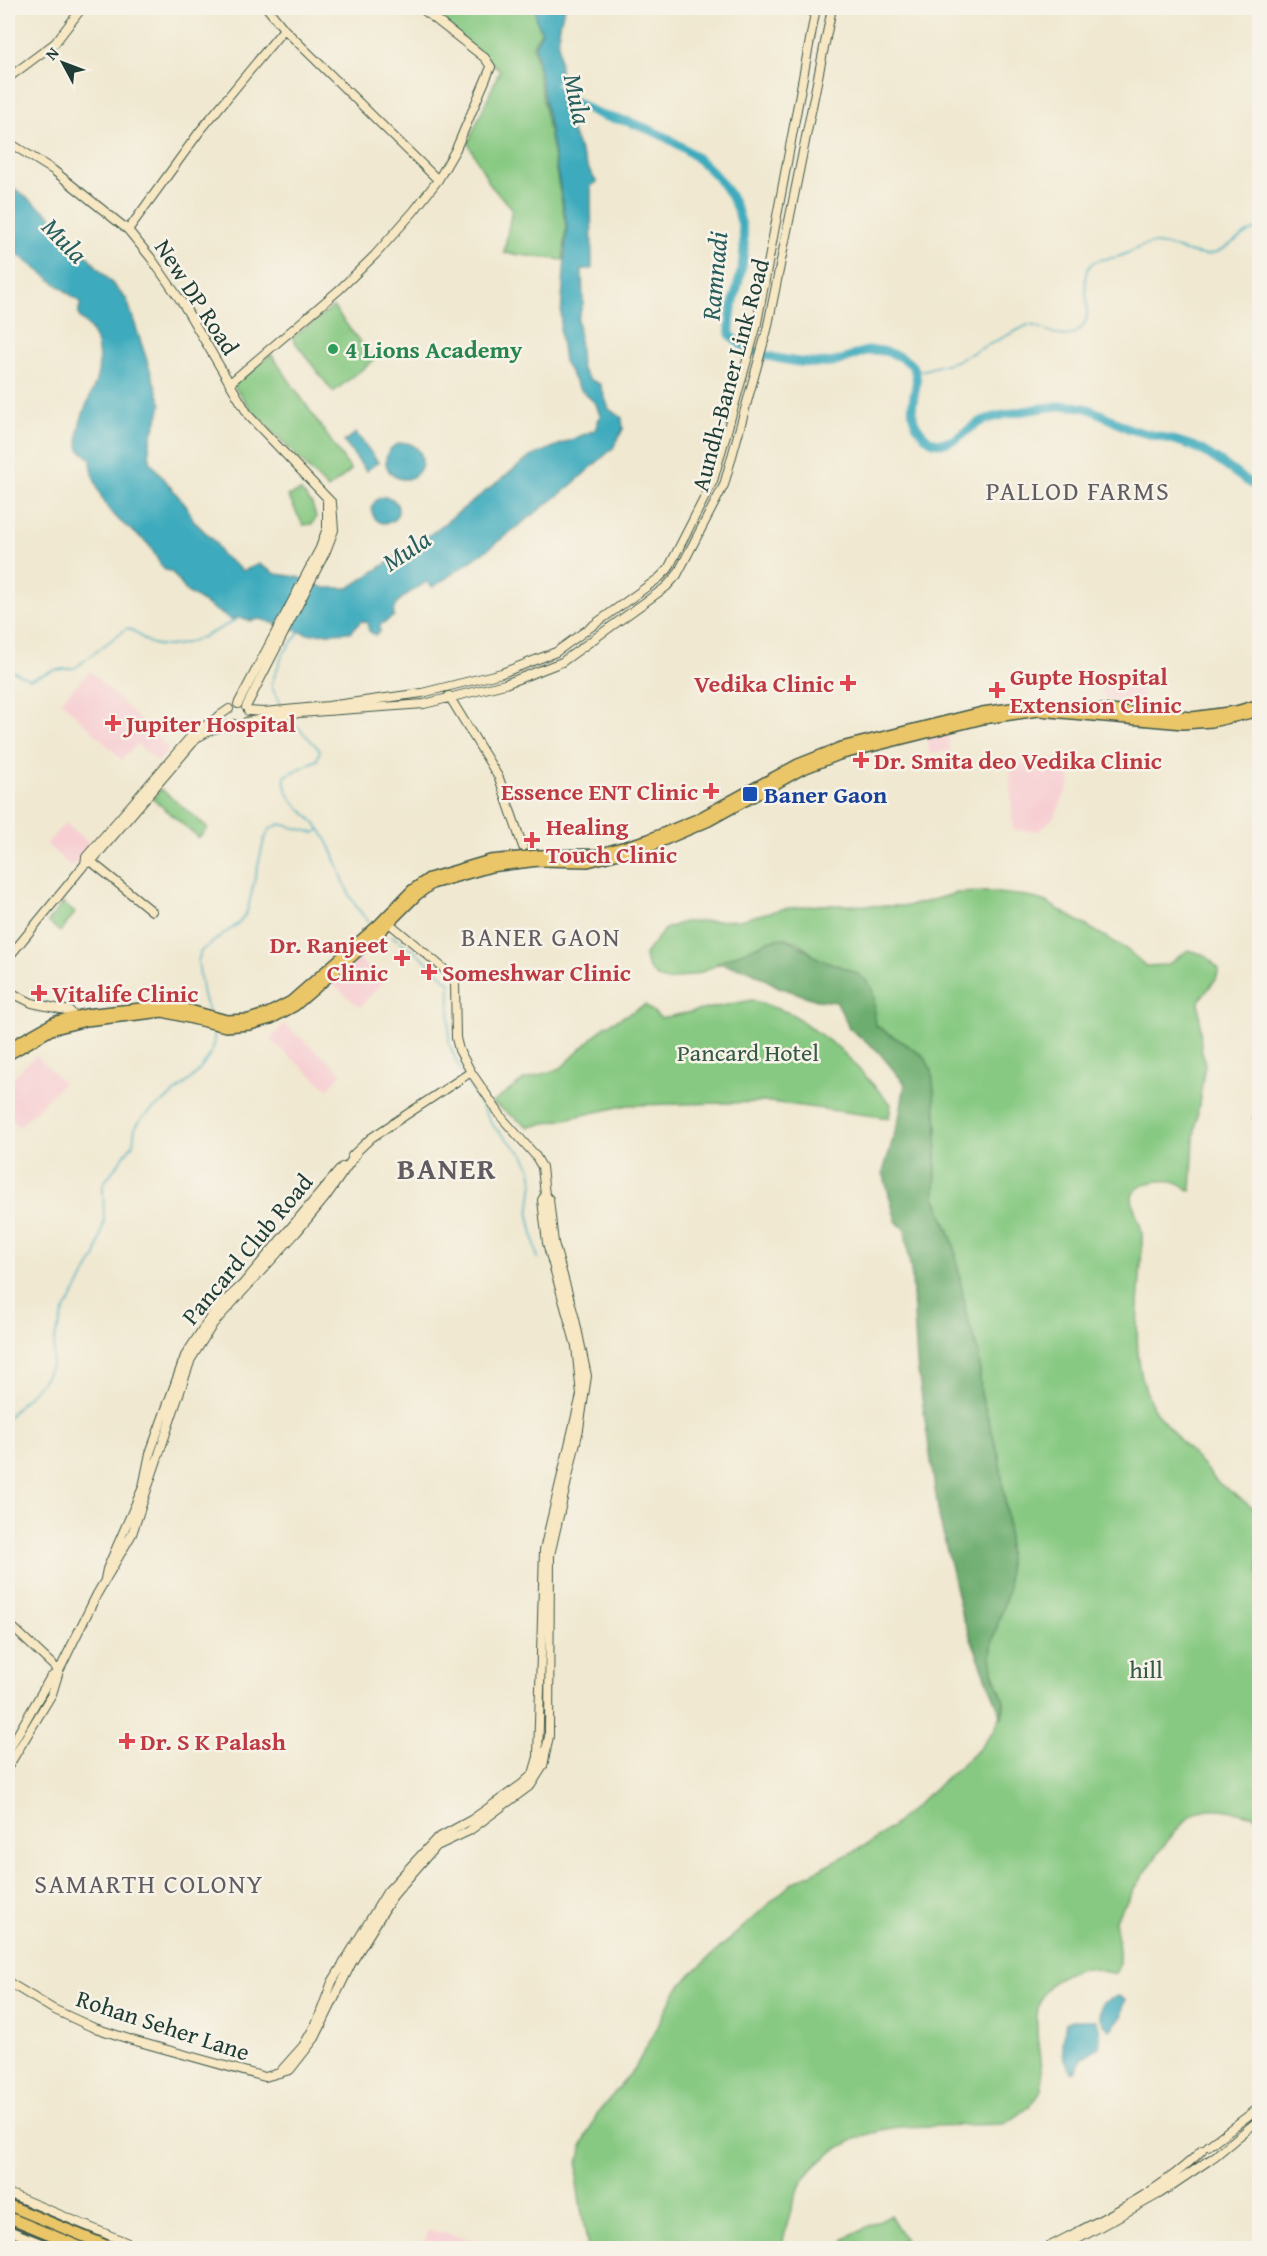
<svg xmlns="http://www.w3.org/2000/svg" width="1267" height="2256" font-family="'Gentium Book Plus',serif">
<rect width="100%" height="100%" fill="#f7f3e8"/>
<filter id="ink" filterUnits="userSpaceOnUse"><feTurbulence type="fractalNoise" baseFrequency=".0167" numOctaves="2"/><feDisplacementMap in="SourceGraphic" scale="12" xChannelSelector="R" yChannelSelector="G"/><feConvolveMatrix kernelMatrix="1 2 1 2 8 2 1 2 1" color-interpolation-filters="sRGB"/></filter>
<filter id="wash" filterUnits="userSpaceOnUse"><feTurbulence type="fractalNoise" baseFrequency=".008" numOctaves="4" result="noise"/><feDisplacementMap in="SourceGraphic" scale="24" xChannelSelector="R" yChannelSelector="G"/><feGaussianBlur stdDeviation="1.35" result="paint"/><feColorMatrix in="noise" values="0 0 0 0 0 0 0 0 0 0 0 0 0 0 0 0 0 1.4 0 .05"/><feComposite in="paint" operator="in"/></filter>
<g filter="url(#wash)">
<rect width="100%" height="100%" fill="#f0e8d0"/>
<path fill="#f7cfd3" d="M90 671 169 749 158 762 137 744 122 760 61 701Z
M1132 672 1146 703 1106 700 1099 685Z
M948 733 950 750 930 754 927 736Z
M1069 757 1070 783 1055 816 1039 831 1013 830 1010 766Z
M65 823 91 845 72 867 46 844Z
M358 958 383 981 360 1007 331 983Z
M284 1024 342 1073 328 1089 270 1040Z
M36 1055 63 1083 19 1127 8 1115V1082Z
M429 2230 475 2240 472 2248H422Z"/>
<path fill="#87c982" stroke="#53835b" stroke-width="1.5" d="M427 8H535L541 31 533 45 566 226 563 260 504 253 512 208 491 186 468 143 500 70Z
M333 307 374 360 333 392 292 338Z
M271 354 351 470 328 489 249 407 233 385Z
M301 491 312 504 316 517 312 524 303 525 288 496Z
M161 789 208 828 199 838 153 799Z
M987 892 1027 896 1046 902 1126 949 1146 966 1167 965 1188 950 1205 955 1219 969 1216 979 1199 1001 1201 1048 1205 1064 1194 1138 1191 1191C1186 1189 1181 1183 1175 1182 1162 1178 1137 1183 1132 1196 1132 1210 1142 1222 1142 1236 1142 1295 1124 1360 1157 1414L1217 1482 1259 1512V1817C1241 1813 1219 1805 1200 1811 1174 1820 1132 1895 1115 1919 1116 1933 1124 1964 1115 1973 1104 1973 1094 1967 1083 1968 1077 1969 1071 1972 1066 1974 1018 1994 1044 2051 1042 2090 1035 2103 1015 2120 1002 2124L897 2127C861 2133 819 2152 800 2186 790 2205 787 2228 781 2248H588L577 2185 578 2163 582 2146 597 2114 635 2068 675 1993 691 1974 792 1883 870 1843 896 1823 980 1748 994 1730 1004 1709V1701L992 1667 991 1655 993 1640 1008 1591V1524L999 1456 981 1394 979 1355 966 1313 954 1245 935 1196 937 1127 933 1082 924 1056 875 1025 874 998 867 982 843 967 818 959 798 942 784 938 771 940 699 973 668 981C654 979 645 967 645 954L665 929 684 922 739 920 782 909 820 905 910 906 957 893Z
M63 903 75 913 60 932 48 922Z
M752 1000 792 1014 840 1049 891 1104 889 1118 771 1102 628 1105 529 1127 492 1103 524 1080 561 1068 605 1026 645 1005 661 1018Z
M890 2215 905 2240 890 2248H843L845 2238Z"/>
<path fill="#6dad70" stroke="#467552" stroke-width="1.5" d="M784 938C799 942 806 953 820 959 839 967 871 971 874 997 875 1006 873 1015 875 1025L924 1056 932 1071 937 1127 935 1196 954 1245 966 1313 979 1355 981 1394 999 1456 1008 1524V1591L993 1640 991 1655 994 1677 1004 1701 1002 1718 961 1612 939 1516 917 1364 912 1278 905 1230 896 1221 883 1172 899 1119 905 1084 878 1051 849 1028 837 1002 817 1000 779 987 749 970 717 963 771 940Z"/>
<path fill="#3eabbd" stroke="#2e7478" stroke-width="1.5" d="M536 8H565C555 31 559 55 561 80L555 84C559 102 586 170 597 182L591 186 592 269H582L583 304 578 319 581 368 589 379 600 384 609 409 622 418 623 429 613 448 568 488 480 555 433 587 426 582C415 590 390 601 394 616L380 625V632L375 635 369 631 367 622 361 621 351 632 308 634 260 619 250 621 237 617 231 620 187 592 171 571 165 570C157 562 155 552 148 544 137 533 123 526 113 514 101 501 91 476 91 459L79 449C73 414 99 394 99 362 99 354 97 341 93 334 87 319 73 322 81 303L8 247V184L50 215 127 300 161 403C159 424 144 441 151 463L187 507 194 521 216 543 221 554 243 571 259 564 276 574 298 577 325 588H349L428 536 530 457 595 430 600 416 596 404 578 387 564 361 560 332 567 226 535 45 542 32 536 19Z
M356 433 378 462 366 471 344 442Z
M386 461a18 18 0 1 1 36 0a18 18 0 1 1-36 0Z
M372 510a13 13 0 1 1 26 0a13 13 0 1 1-26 0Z
M1118 1996 1125 1999 1121 2017 1110 2030C1100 2022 1099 2016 1102 2003Z
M1072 2020H1096C1101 2029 1101 2037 1099 2047 1088 2055 1080 2055 1077 2071L1072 2073C1070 2068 1067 2064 1065 2059 1061 2052 1064 2031 1066 2023Z"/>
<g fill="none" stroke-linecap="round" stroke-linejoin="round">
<path stroke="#3eabbd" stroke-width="1.5" d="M917 372 956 361 1028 325C1047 326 1061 345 1079 330 1101 313 1069 270 1099 260 1105 258 1111 259 1117 257 1129 254 1139 245 1152 244 1170 243 1188 255 1206 255 1225 254 1240 232 1260 228
M8 669 30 679 55 670 75 668 127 628C137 630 141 639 150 643 177 654 217 631 239 618
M281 707 271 685 283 654 301 630
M289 718 320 750 317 760 285 776C282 799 306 811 319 828 341 857 341 896 369 921
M392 936 421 956 450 983 449 1044 462 1074
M208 1011 203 996 198 962 201 951 240 922 247 912 264 840 270 829 280 824 315 833 320 829
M466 1080 494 1127 524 1155 531 1169 533 1182 529 1215 538 1259
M8 1417 45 1378 52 1365 55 1337 64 1312 96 1256 104 1221 103 1184 133 1144 135 1128 142 1118C167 1097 223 1066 213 1027"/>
<path stroke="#3eabbd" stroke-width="9" d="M553 88C568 98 584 108 601 115 611 119 622 119 632 123 685 141 743 183 744 244 745 275 728 304 730 334 744 357 810 367 835 362 852 358 865 347 883 351 948 368 893 400 921 432 925 436 929 441 934 442 955 447 965 429 982 421 990 418 1000 416 1008 414 1032 410 1061 402 1085 408 1101 412 1115 423 1130 429 1151 436 1174 438 1195 447 1218 457 1237 477 1260 489"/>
</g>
</g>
<g filter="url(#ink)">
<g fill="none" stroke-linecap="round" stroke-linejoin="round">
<defs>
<path id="secondary" d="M267 8 284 29 438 180
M8 78 55 43 82 8
M8 142 53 170 128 230 151 258 183 304 249 416 332 503 334 530 326 551 246 707
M128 230 200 131 284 29
M230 383 340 289 375 255 414 211 438 180 456 149 491 67 485 58 421 8
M449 696 499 778 523 847
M238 704 320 548 327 528V501
M248 711 264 712 328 706 422 693 502 673 556 652 659 578 668 569 713 481 756 328 816 8
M246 722 299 713 424 704 505 684 562 662 666 587 677 575 724 485 767 330 832 8
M88 859 152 911
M85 864 86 857 193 734 229 709
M85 864 91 862 197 738 211 730 234 724
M8 958 85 864
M8 991 32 1003 70 1011 76 1019
M1260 1111 1257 1116 1260 1127
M352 1156 371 1138 471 1072
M105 1579 107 1569 143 1487 150 1453 185 1356 215 1310 242 1285 342 1167
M8 1623 59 1671
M8 1751 50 1678 59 1671
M8 1767 52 1694 59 1671 97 1594 132 1534 191 1359 213 1324 296 1233 325 1198 356 1154
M8 1982 53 2009 92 2027 132 2040 265 2077 290 2070 315 2038 351 1964 393 1896 435 1847 469 1831 531 1785 543 1766 549 1736 550 1555 579 1429 587 1376 575 1319 554 1243 549 1199 545 1195 542 1167 535 1155 503 1119 471 1072 459 1050 456 1038 455 983 443 968 389 923
M279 2073 303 2046 317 2022 332 1982 387 1892 436 1839 471 1820 522 1784 533 1774 538 1757 544 1550 581 1395 576 1346 547 1243 542 1200 545 1195
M1208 2146 1260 2107
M1214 2157 1260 2119
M8 2193 140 2248
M8 2230 53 2248
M1046 2248C1098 2221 1161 2192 1202 2150
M1062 2248 1159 2194 1211 2159"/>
<path id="primary" d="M8 1048 56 1021 85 1014 160 1006H175L227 1020 249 1019 268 1013 291 1001 379 924 412 890 429 878 490 860 538 855 598 854 649 839 697 819 798 764 841 747 982 712 1039 704 1192 717 1236 711 1260 704
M8 1055 51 1030 86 1021 163 1012 226 1027 250 1025 271 1019 295 1006 376 936 417 895 432 884 491 867 538 861 588 862 651 846 709 821 801 770 839 755 983 719 1039 711 1183 724 1212 722 1260 711"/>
<path id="highway" d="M8 2205 112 2248
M8 2217 83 2248"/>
</defs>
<use href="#secondary" stroke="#3e574b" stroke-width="10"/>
<use href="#primary" stroke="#3e574b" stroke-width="12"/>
<use href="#highway" stroke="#3e574b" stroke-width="14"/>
<use href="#secondary" stroke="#f7e8c3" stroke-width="8"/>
<use href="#primary" stroke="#eac669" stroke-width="9"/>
<use href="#highway" stroke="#eac669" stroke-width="10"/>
</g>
</g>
<circle fill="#2e9e5b" stroke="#f7f3e8" stroke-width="2" cx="333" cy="349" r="6"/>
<g fill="#e0444e" stroke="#f7f3e8" stroke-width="2">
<path d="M845 674h6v6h6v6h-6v6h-6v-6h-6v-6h6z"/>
<path d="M994 681h6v6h6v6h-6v6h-6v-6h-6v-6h6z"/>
<path d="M110 714h6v6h6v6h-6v6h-6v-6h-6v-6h6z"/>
<path d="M858 751h6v6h6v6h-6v6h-6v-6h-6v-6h6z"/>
<path d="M708 782h6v6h6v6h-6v6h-6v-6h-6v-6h6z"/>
<path d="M529 831h6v6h6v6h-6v6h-6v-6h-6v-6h6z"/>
<path d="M399 949h6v6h6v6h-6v6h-6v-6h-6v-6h6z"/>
<path d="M426 963h6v6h6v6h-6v6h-6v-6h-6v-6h6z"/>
<path d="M36 984h6v6h6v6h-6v6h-6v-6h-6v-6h6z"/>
<path d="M124 1732h6v6h6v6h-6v6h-6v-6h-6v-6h6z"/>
</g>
<rect fill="#1a4fb4" stroke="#f7f3e8" stroke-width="2" x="742" y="786" width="16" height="16" rx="3"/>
<g text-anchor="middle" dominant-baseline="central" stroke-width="5" stroke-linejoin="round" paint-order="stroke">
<g font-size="24" fill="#1f3d34" stroke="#f7f3e8">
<text transform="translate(197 297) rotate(57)">New DP Road</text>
<text transform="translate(730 375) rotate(-75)">Aundh-Baner Link Road</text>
<text transform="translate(247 1249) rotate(-50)">Pancard Club Road</text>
<text transform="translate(163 2025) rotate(18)">Rohan Seher Lane</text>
</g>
<g font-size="24" font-weight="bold" fill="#27864d" stroke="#f7f3e8" text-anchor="start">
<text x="345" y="349">4 Lions Academy</text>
</g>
<g font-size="24" font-weight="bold" fill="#be3a42" stroke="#f7f3e8" text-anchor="start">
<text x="1010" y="676">Gupte Hospital<tspan x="1010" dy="28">Extension Clinic</tspan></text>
<text x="834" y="683" text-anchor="end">Vedika Clinic</text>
<text x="126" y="723">Jupiter Hospital</text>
<text x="874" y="760">Dr. Smita deo Vedika Clinic</text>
<text x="698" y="791" text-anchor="end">Essence ENT Clinic</text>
<text x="546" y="826">Healing<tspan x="546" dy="28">Touch Clinic</tspan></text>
<text x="388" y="944" text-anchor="end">Dr. Ranjeet<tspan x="388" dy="28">Clinic</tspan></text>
<text x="442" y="972">Someshwar Clinic</text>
<text x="52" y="993">Vitalife Clinic</text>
<text x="140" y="1741">Dr. S K Palash</text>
</g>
<g font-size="24" font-weight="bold" fill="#164399" stroke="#f7f3e8" text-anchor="start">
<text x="764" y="794">Baner Gaon</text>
</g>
<g font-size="24" fill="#345944" stroke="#f7f3e8">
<text x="748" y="1052">Pancard Hotel</text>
<text x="1146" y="1669">hill</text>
</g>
<g font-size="26" font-style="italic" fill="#285e5d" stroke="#f7f3e8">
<text transform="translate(578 99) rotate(78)">Mula</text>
<text transform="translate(65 240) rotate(46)">Mula</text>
<text transform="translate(714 276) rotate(-85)">Ramnadi</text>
<text transform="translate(406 550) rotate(-34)">Mula</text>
</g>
<g font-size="26" letter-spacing="1.5" fill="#615c62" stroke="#f7f3e8">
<text x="1078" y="490">PALLOD FARMS</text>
<text x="541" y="936">BANER GAON</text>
<text x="149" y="1883">SAMARTH COLONY</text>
</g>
<g font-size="30" font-weight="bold" letter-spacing="1.5" fill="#615c62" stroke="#f7f3e8">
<text x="447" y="1168">BANER</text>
</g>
</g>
<rect width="1267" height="2256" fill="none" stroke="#f7f3e8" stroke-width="30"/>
<g transform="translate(63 63) rotate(311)" stroke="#f7f3e8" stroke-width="4.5" paint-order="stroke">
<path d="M0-4.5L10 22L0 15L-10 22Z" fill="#1f3d34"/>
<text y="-9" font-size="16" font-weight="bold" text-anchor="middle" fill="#1f3d34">N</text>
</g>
</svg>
